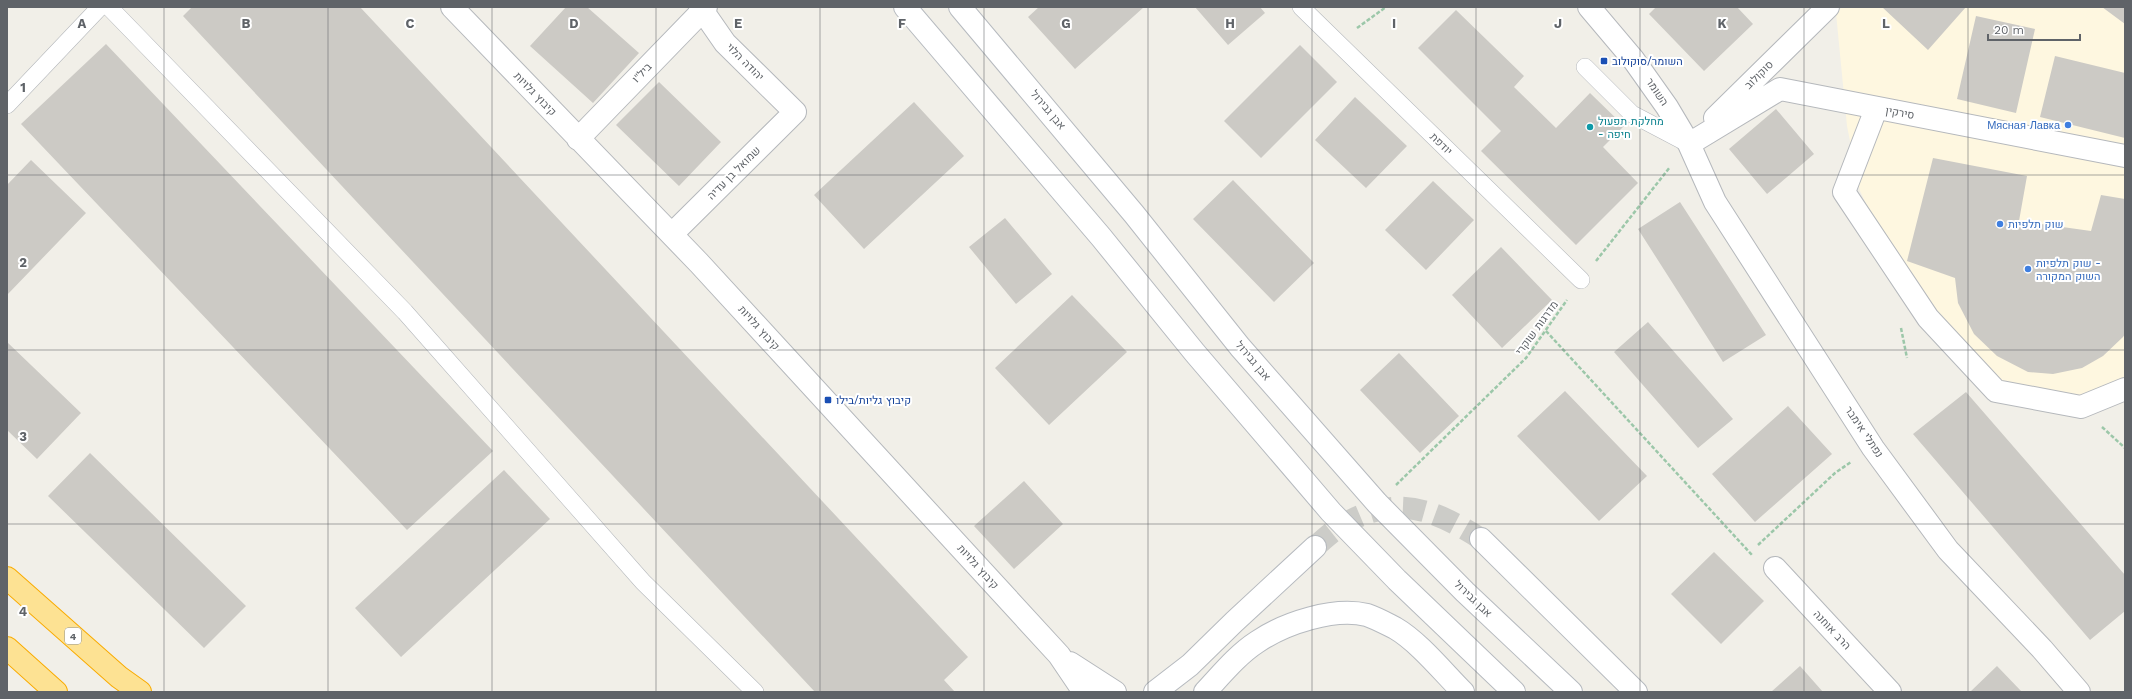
<svg xmlns="http://www.w3.org/2000/svg" width="2132" height="699" font-family="'Work Sans',Heebo,sans-serif">
<rect width="100%" height="100%" fill="#f1efe8"/>
<path fill="#fef7e0" d="M1842 7H2125V389L2081 407 1996 391 1891 257 1860 191 1847 126 1836 13Z"/>
<path fill="#cccac5" d="M192 7H360L968 657 944 680 955 692H815L183 16Z
M566 7H587L639 53 593 103 530 46Z
M1039 7H1144L1075 69 1028 17Z
M1195 7H1260L1265 13 1228 45Z
M1656 7H1737L1753 24 1704 71 1649 14Z
M1882 7H1966L1928 50Z
M2102 7H2125V24Z
M1456 10 1524 76 1514 87 1556 128 1590 93 1624 126 1603 147 1638 183 1576 245 1481 151 1501 131 1418 48Z
M1976 16 2035 29 2016 113 1957 99Z
M106 44 493 451 407 530 21 124Z
M1300 45 1337 82 1261 158 1224 121Z
M2055 56 2125 73V138L2040 117Z
M659 82 721 142 679 186 616 125Z
M1355 97 1407 146 1366 188 1315 140Z
M914 102 964 156 864 249 814 195Z
M1776 109 1814 154 1767 194 1729 149Z
M1933 158 2027 176 2019 221 2091 231 2101 195 2125 199V334L2123 337 2103 356 2082 368 2053 374 2028 372 1997 356 1974 334 1958 303 1955 278 1907 261Z
M31 160 86 213 7 295V185Z
M1233 180 1314 263 1274 302 1193 219Z
M1433 181 1474 220 1426 270 1385 230Z
M1680 202 1766 335 1723 362 1638 229Z
M1005 218 1052 274 1016 304 969 247Z
M1501 247 1552 300 1502 348 1452 295Z
M1072 295 1127 352 1049 425 995 368Z
M1648 322 1733 419 1698 448 1614 352Z
M7 342 81 413 37 459 7 430Z
M1399 353 1459 416 1420 453 1360 390Z
M1565 391 1647 476 1599 521 1517 436Z
M1966 392 2125 575V611L2090 640 1913 434Z
M1788 406 1832 454 1755 522 1712 474Z
M90 453 246 606 204 648 48 496Z
M504 470 550 519 401 657 355 608Z
M1024 481 1063 524 1014 569 974 526Z
M1714 552 1764 601 1721 644 1671 594Z
M1800 666 1823 692H1771Z
M1997 666 2022 692H1970Z"/>
<g fill="none" stroke-linecap="round" stroke-linejoin="round">
<path stroke="#ccccc8" stroke-width="22" stroke-dasharray="22 11" stroke-linecap="butt" d="M1315 547C1324 539 1334 530 1344 524 1396 494 1434 509 1481 539"/>
<defs>
<path id="lane" d="M109 7 405 312 643 582 755 692
M1301 7 1581 280
M1585 67 1632 114 1689 144
M7 105 100 7"/>
<path id="street" d="M452 7 699 263 1059 655 1084 692
M1589 7 1633 59 1667 107 1689 144 1715 202 1873 448 1948 550 2042 649 2079 692
M1876 109 1844 192 1928 318 1996 391 2081 407 2125 389
M1715 118 1828 7
M578 139 706 7
M1689 144 1780 89 2125 156
M672 234 795 112 725 43 700 7
M1775 568 1890 692
M1070 663 1115 692"/>
<path id="secondary" d="M905 7 1101 237 1195 353 1331 512 1397 580 1514 692
M960 7 1134 214 1240 347 1377 503 1465 592 1571 692
M1481 539 1636 692
M1155 692 1190 665 1234 622 1315 547
M1205 692C1221 675 1237 655 1257 642 1285 623 1334 607 1367 615 1376 618 1387 624 1395 628 1419 642 1443 672 1463 692"/>
<path id="highway" d="M7 578 119 677 140 692
M7 648 56 692"/>
</defs>
<use href="#lane" stroke="#b5b8bc" stroke-width="18"/>
<use href="#street" stroke="#b5b8bc" stroke-width="24"/>
<use href="#secondary" stroke="#b6babf" stroke-width="24"/>
<use href="#highway" stroke="#f9ab00" stroke-width="24"/>
<path stroke="#9cc7a9" stroke-width="2.5" stroke-dasharray="4 2" stroke-linecap="butt" d="M1357 28 1386 7
M1596 261 1670 167
M1901 328 1907 358
M1546 331 1752 555
M2102 427 2125 448
M1396 485 1526 358 1567 300
M1758 545 1835 473 1851 462"/>
<use href="#lane" stroke="#fff" stroke-width="17"/>
<use href="#street" stroke="#fff" stroke-width="22"/>
<use href="#secondary" stroke="#fff" stroke-width="22"/>
<use href="#highway" stroke="#fde293" stroke-width="22"/>
</g>
<path fill="none" stroke="#5f6368" stroke-width="1" stroke-opacity="0.55" d="M164 7V692M328 7V692M492 7V692M656 7V692M820 7V692M984 7V692M1148 7V692M1312 7V692M1476 7V692M1640 7V692M1804 7V692M1968 7V692M7 175H2125M7 350H2125M7 524H2125"/>
<g fill="#1a4fb4" stroke="#fff" stroke-width="1.5">
<rect x="1600" y="57" width="8" height="8" rx="2"/>
<rect x="824" y="396" width="8" height="8" rx="2"/>
</g>
<g fill="#3f7fe0" stroke="#fff" stroke-width="1.5">
<circle cx="2068" cy="125" r="4"/>
<circle cx="2000" cy="224" r="4"/>
<circle cx="2028" cy="269" r="4"/>
</g>
<circle fill="#0f9aa8" stroke="#fff" stroke-width="1.5" cx="1590" cy="127" r="4"/>
<g text-anchor="middle" dominant-baseline="central" stroke-width="4" stroke-linejoin="round" paint-order="stroke">
<rect fill="#fff" stroke="#8f9295" stroke-width="1" x="65" y="628" width="16" height="16" rx="3"/>
<g font-size="10" font-weight="bold" fill="#5f6368">
<text x="73" y="636">4</text>
</g>
<g font-size="11" fill="#164399" stroke="#fff" text-anchor="start">
<text x="1612" y="61">השומר/סוקולוב</text>
<text x="836" y="400">קיבוץ גליות/בילו</text>
</g>
<g font-size="11" fill="#5f6368" stroke="#fff">
<text transform="translate(745 62) rotate(45)">יהודה הלוי</text>
<text transform="translate(642 73) rotate(-46)">ביל"ו</text>
<text transform="translate(1759 75) rotate(-45)">סוקולוב</text>
<text transform="translate(1657 92) rotate(56)">השומר</text>
<text transform="translate(535 94) rotate(46)">קיבוץ גלויות</text>
<text transform="translate(1048 110) rotate(50)">אבן גבירול</text>
<text transform="translate(1900 113) rotate(10)">סירקין</text>
<text transform="translate(1441 144) rotate(44)">יודפת</text>
<text transform="translate(734 173) rotate(-45)">שמואל בן עדיה</text>
<text transform="translate(759 328) rotate(48)">קיבוץ גלויות</text>
<text transform="translate(1537 328) rotate(-54)">מדרגות שוקרי</text>
<text transform="translate(1253 361) rotate(50)">אבן גבירול</text>
<text transform="translate(1864 432) rotate(56)">נפתלי אימבר</text>
<text transform="translate(978 567) rotate(48)">קיבוץ גלויות</text>
<text transform="translate(1473 599) rotate(44)">אבן גבירול</text>
<text transform="translate(1832 630) rotate(47)">הרב אוחנה</text>
</g>
<g font-size="11" fill="#0d838f" stroke="#fff" text-anchor="start">
<text x="1598" y="121">מחלקת תפעול<tspan x="1598" dy="13">- חיפה</tspan></text>
</g>
<g font-size="11" fill="#366cbe" stroke="#fff" text-anchor="start">
<text x="2060" y="125" text-anchor="end">Мясная Лавка</text>
<text x="2008" y="224">שוק תלפיות</text>
<text x="2036" y="263">שוק תלפיות -<tspan x="2036" dy="13">השוק המקורה</tspan></text>
</g>
</g>
<g font-size="13" text-anchor="middle" font-weight="bold" fill="#5f6368" stroke="#fff" stroke-width="4" stroke-linejoin="round" paint-order="stroke">
<text x="82" y="28">A</text>
<text x="246" y="28">B</text>
<text x="410" y="28">C</text>
<text x="574" y="28">D</text>
<text x="738" y="28">E</text>
<text x="902" y="28">F</text>
<text x="1066" y="28">G</text>
<text x="1230" y="28">H</text>
<text x="1394" y="28">I</text>
<text x="1558" y="28">J</text>
<text x="1722" y="28">K</text>
<text x="1886" y="28">L</text>
<text x="23" y="92">1</text>
<text x="23" y="267">2</text>
<text x="23" y="441">3</text>
<text x="23" y="616">4</text>
</g>
<rect width="2132" height="699" fill="none" stroke="#5f6368" stroke-width="16"/>
<path d="M1988 34v6h92v-6" fill="none" stroke="#5f6368" stroke-width="2"/>
<text x="1994" y="34" font-size="12" fill="#5f6368" stroke="#ffffff" stroke-width="3" paint-order="stroke">20 m</text>
</svg>
